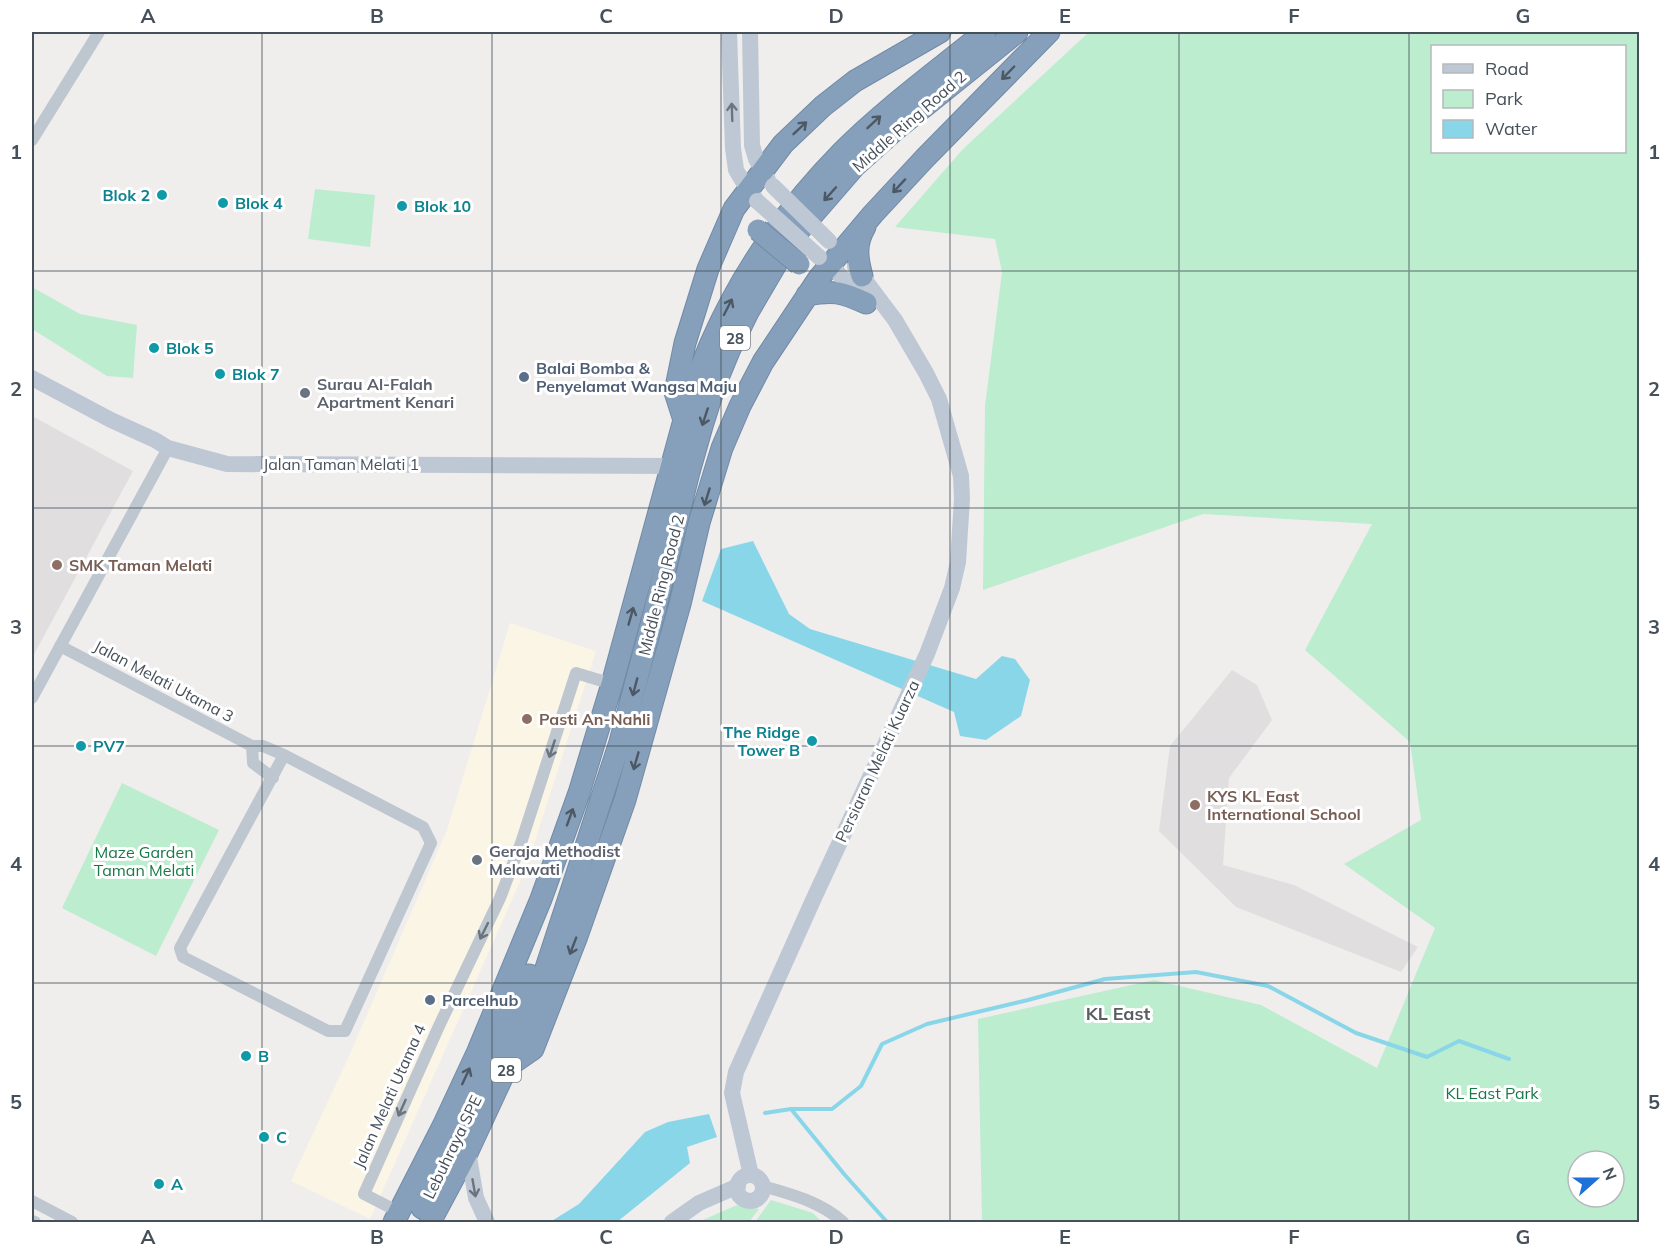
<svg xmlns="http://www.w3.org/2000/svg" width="1671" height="1254" font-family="Mulish,sans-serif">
<rect width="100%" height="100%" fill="#f0eded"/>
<path fill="#fbf5e6" d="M510 623 596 651 527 866 370 1219 291 1181 349 1056 447 830Z"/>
<path fill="#e1dedf" d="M32 416 133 471 32 658Z
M1232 670 1257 685 1272 720 1229 778 1223 865 1294 885 1418 947 1401 972 1236 907 1159 831 1170 746Z"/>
<path fill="#bcedce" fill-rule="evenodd" d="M1089 32H1639V1222H982L978 1019 1154 980 1261 1005 1377 1068 1435 928 1344 864 1421 820 1410 742 1305 650 1372 524 1203 514 983 590 985 406 1002 272 995 239 895 227 963 149ZM1624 46V152H1432V46ZM1578 1161H1614V1197H1578Z
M315 189 375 195 370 247 308 239Z
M32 287 80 314 137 325 133 378 107 376 32 329Z
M122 783 219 830 156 956 62 908Z
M771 1200 813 1213 822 1222H755Z
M737 1205 759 1209 749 1222H698Z"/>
<path fill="#8ad6e9" d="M753 541 789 614 810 629 976 679 1002 656 1015 659 1030 680 1021 716 986 740 960 736 954 712 702 601 721 549Z
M709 1114 717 1137 687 1147 690 1163 617 1222H550L579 1204 645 1132 668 1122Z"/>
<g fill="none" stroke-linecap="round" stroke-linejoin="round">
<path stroke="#8ad6e9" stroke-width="4" d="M791 1109 844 1174 887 1222
M765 1113 791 1109H832L861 1086 882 1044 927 1024 1028 1000 1105 979 1196 972 1268 986 1356 1033 1427 1057 1459 1041 1509 1059"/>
<defs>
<path id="highway" d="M862 276C857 258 855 244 865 227
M807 295C834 290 841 292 866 303
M684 420 675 392 685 343 708 269 734 209 783 144 823 106 855 81 940 32
M507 1067 533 1049 577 936 625 800 680 604 699 523 722 448 740 406 763 362 819 278 873 214 925 158 1049 32
M422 1208 505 1034 529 975
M394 1222 443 1126 478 1051 541 899 579 793 612 684 684 420C692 394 700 368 711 343 742 272 788 207 842 152 886 108 937 71 985 32
M430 1222 468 1151 507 1067 528 1018 546 968 620 742 655 610 689 472 702 426 715 385 729 351 748 312 789 242 855 166 895 130 1017 32"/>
</defs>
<use href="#highway" stroke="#718ba7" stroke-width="23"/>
<path stroke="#bec7cf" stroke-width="12" d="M32 140 99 32
M60 646 252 746H263L284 755
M32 698 168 448
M252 746 253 763 273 778
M284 755 423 827 431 843 345 1031H328L183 957 180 948Z
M763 1186C791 1194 821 1202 843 1222
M32 1201 72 1222
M399 1212 364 1194 439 1026 500 898 521 843 576 673 612 684
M32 1221 35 1222"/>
<path stroke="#bec8d4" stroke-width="16" d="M729 32 733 148 736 170 748 190 755 198
M750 32 752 145 756 159 768 180
M822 259 836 271 864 300
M32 378 111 420 155 440 168 448 227 464 670 466
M468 1151 476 1198 487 1222
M751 1175 732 1093 736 1072 814 898 927 654 952 588 958 562 962 499 961 476 939 399 926 373 895 320 855 267
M737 1188a13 13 0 1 1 26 0a13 13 0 1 1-26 0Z
M672 1222 699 1203 738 1186"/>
<use href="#highway" stroke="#86a0bb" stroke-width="21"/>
<defs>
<path id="highway-bridge" d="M758 230 799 264"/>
</defs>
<use href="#highway-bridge" stroke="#718ba7" stroke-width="23" stroke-linecap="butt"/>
<path stroke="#bec8d4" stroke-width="16" d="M773 186 829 241
M757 201 819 257"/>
<use href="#highway-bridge" stroke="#86a0bb" stroke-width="21"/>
</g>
<defs><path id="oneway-shaft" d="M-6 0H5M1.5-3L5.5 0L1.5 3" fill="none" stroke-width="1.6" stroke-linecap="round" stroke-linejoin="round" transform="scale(1.5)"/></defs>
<g stroke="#4c5864">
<use href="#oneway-shaft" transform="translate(1008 73) rotate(134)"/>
<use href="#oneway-shaft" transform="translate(874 122) rotate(-43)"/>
<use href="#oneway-shaft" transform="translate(800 128) rotate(-43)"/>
<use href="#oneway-shaft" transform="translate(899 186) rotate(133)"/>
<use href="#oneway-shaft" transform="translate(830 194) rotate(132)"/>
<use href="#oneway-shaft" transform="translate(728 307) rotate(-63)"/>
<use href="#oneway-shaft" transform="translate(705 417) rotate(108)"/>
<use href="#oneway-shaft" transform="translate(707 497) rotate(107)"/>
<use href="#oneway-shaft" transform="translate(631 616) rotate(-74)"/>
<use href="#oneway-shaft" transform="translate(635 687) rotate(105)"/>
<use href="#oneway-shaft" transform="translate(636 761) rotate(106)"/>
<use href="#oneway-shaft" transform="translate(570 817) rotate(-70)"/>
<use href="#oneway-shaft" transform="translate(573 946) rotate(111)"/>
<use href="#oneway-shaft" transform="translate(466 1076) rotate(-65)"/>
</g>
<g stroke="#6a747f">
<use href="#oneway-shaft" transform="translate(732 112) rotate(-92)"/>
<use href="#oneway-shaft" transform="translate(474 1188) rotate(80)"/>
</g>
<g stroke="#6a747d">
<use href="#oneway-shaft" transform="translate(552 749) rotate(108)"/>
<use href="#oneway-shaft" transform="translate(484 931) rotate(116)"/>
<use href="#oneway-shaft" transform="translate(402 1108) rotate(114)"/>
</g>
<path fill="none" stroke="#46505a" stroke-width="1.5" stroke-opacity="0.55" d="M262 32V1222M492 32V1222M721 32V1222M950 32V1222M1179 32V1222M1409 32V1222M32 271H1640M32 508H1640M32 746H1640M32 983H1640"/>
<g fill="#0f9aa8" stroke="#fff" stroke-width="2">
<circle cx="162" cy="195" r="6"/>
<circle cx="223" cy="203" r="6"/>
<circle cx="402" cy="206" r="6"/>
<circle cx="154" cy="348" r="6"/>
<circle cx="220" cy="374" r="6"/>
<circle cx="812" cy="741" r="6"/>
<circle cx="81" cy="746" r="6"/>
<circle cx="246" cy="1056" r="6"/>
<circle cx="264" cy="1137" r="6"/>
<circle cx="159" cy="1184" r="6"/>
</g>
<g fill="#5c6f8a" stroke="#fff" stroke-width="2">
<circle cx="524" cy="377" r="6"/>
<circle cx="430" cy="1000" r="6"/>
</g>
<g fill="#6b7280" stroke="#fff" stroke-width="2">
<circle cx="305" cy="393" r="6"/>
<circle cx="477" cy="860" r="6"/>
</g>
<g fill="#8d6e63" stroke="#fff" stroke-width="2">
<circle cx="57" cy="565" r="6"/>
<circle cx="527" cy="719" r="6"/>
<circle cx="1195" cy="805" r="6"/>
</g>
<g text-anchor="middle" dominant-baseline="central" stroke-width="6" stroke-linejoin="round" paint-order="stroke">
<g fill="#fff" stroke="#7e848c" stroke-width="1.5">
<rect x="720" y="326" width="30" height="24" rx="4.5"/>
<rect x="491" y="1058" width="30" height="24" rx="4.5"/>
</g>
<g font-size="15" font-weight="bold" fill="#46505a">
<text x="735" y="338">28</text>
<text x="506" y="1070">28</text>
</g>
<g font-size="16" fill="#46505a" stroke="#fff">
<text transform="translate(909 121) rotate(-41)">Middle Ring Road 2</text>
<text x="341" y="464">Jalan Taman Melati 1</text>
<text transform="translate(661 585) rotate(-76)">Middle Ring Road 2</text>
<text transform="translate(164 681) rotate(28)">Jalan Melati Utama 3</text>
<text transform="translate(877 761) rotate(-65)">Persiaran Melati Kuarza</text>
<text transform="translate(389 1096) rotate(-66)">Jalan Melati Utama 4</text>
<text transform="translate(452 1147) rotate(-64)">Lebuhraya SPE</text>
</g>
<g font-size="16" font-weight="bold" fill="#0d838f" stroke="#fff" text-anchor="start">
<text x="150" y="195" text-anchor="end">Blok 2</text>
<text x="235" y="203">Blok 4</text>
<text x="414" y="206">Blok 10</text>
<text x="166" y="348">Blok 5</text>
<text x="232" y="374">Blok 7</text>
<text x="800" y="732" text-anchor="end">The Ridge<tspan x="800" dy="18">Tower B</tspan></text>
<text x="93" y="746">PV7</text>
<text x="258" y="1056">B</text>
<text x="276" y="1137">C</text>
<text x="171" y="1184">A</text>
</g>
<g font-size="16" font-weight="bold" fill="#4e5e75" stroke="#fff" text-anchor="start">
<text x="536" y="368">Balai Bomba &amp;<tspan x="536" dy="18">Penyelamat Wangsa Maju</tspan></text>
<text x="442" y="1000">Parcelhub</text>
</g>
<g font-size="16" font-weight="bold" fill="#5b616d" stroke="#fff" text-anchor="start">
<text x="317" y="384">Surau Al-Falah<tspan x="317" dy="18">Apartment Kenari</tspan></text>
<text x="489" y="851">Geraja Methodist<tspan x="489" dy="18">Melawati</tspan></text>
</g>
<g font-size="16" font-weight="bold" fill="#785e54" stroke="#fff" text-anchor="start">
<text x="69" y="565">SMK Taman Melati</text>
<text x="539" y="719">Pasti An-Nahli</text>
<text x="1207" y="796">KYS KL East<tspan x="1207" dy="18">International School</tspan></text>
</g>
<g font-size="16" fill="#197848" stroke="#fff">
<text x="144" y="852">Maze Garden<tspan x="144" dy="18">Taman Melati</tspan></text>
<text x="1492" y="1093">KL East Park</text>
</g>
<g font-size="18" font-weight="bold" fill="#5a5d62" stroke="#fff">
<text x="1118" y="1013">KL East</text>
</g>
</g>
<rect width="1671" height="1254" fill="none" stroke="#ffffff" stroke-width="66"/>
<rect x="1431" y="45" width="195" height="108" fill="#ffffff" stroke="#b5b9bd" stroke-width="1.5"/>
<rect x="1443" y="64" width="30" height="9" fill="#bec8d4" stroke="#b5b9bd" stroke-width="1.5"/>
<text x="1485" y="75" font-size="18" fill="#46505a">Road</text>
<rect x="1443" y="90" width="30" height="18" fill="#bcedce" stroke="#b5b9bd" stroke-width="1.5"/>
<text x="1485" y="105" font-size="18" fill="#46505a">Park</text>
<rect x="1443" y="120" width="30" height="18" fill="#8ad6e9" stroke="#b5b9bd" stroke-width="1.5"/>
<text x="1485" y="135" font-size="18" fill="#46505a">Water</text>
<g transform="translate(1596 1179) rotate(69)"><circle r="28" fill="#ffffff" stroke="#b5b9bd" stroke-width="1.5"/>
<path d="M0-4.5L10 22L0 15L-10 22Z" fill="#1e71d9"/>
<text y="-9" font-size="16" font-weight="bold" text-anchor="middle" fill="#46505a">N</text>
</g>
<rect x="33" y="33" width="1605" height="1188" fill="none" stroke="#46505a" stroke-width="2"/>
<g font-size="20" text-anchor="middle" font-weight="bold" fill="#46505a">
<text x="148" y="23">A</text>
<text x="377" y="23">B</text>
<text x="606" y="23">C</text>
<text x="836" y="23">D</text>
<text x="1065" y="23">E</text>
<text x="1294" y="23">F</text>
<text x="1523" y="23">G</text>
<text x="16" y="159">1</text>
<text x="1654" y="159">1</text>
<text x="16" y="396">2</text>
<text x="1654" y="396">2</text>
<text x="16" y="634">3</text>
<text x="1654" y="634">3</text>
<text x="16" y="871">4</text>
<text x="1654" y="871">4</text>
<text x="16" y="1109">5</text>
<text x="1654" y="1109">5</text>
<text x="148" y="1244">A</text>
<text x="377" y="1244">B</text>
<text x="606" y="1244">C</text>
<text x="836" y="1244">D</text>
<text x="1065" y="1244">E</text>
<text x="1294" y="1244">F</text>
<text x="1523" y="1244">G</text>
</g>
</svg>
